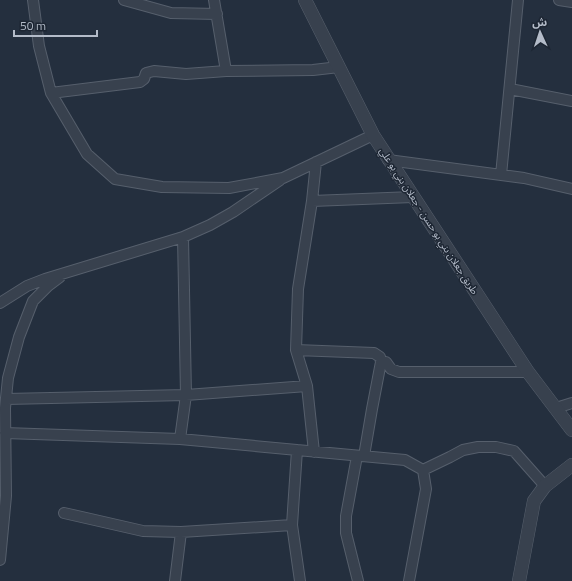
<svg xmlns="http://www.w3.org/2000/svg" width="572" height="581" font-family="'Titillium Web','Noto Sans Arabic',sans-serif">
<rect width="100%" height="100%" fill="#242f3e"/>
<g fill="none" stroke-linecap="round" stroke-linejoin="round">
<defs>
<path id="minor" d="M33 0 39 46 51 93 87 154 115 179 162 187 229 188 283 178 373 135
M124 0 171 13 217 14
M214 0 226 71
M559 0 572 2
M510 89 572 101
M51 93 140 82 144 79 146 73 154 71 186 74 226 71 313 70 339 67
M388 160 524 178 572 189
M501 175 518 0
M312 201 413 197
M183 237 186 395 180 439 405 460 423 470
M0 303 27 286 45 279 183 237 210 225 233 212 280 180
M296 350 374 353 380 357 381 362 372 409 364 456
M381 362H386L391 369 399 372H528
M6 399 186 395 307 386
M556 408 572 403
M5 433 180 439
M297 450 292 525 300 581
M314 452 307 386 296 350 298 289 312 201 316 162
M357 456 346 516V533L358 581
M423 470 450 457 463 450 478 447H496L514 451 545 486
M64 513 143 531 181 532 292 525
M0 560 6 496 5 408 8 378 19 337 33 301 48 286 60 277
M175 581 181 532
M409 581 426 489 423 470"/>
<path id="tertiary" d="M305 0 373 135 528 372 572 430
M519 581 534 501 545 486 572 465"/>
</defs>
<use href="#minor" stroke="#565f6c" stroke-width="12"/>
<use href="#tertiary" stroke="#565f6c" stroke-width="14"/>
<use href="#minor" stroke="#38414e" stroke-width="10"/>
<use href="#tertiary" stroke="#38414e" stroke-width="13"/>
</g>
<g text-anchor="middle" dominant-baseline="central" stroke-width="3" stroke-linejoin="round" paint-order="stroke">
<g font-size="10" fill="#b4bcc9" stroke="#1d2633">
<text transform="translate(429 221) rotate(57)">طريق جعلان بني بو حسن - جعلان بني بو علي</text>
</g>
</g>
<g transform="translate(540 32) rotate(357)" stroke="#1d2633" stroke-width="3" paint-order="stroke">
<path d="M0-3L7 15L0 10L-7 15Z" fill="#b4bcc9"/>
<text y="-6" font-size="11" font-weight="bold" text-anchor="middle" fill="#b4bcc9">ش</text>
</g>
<path d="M14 30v6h83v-6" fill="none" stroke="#b4bcc9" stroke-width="2"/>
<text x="20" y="30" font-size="12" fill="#b4bcc9" stroke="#1d2633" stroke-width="3" paint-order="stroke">50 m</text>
</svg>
